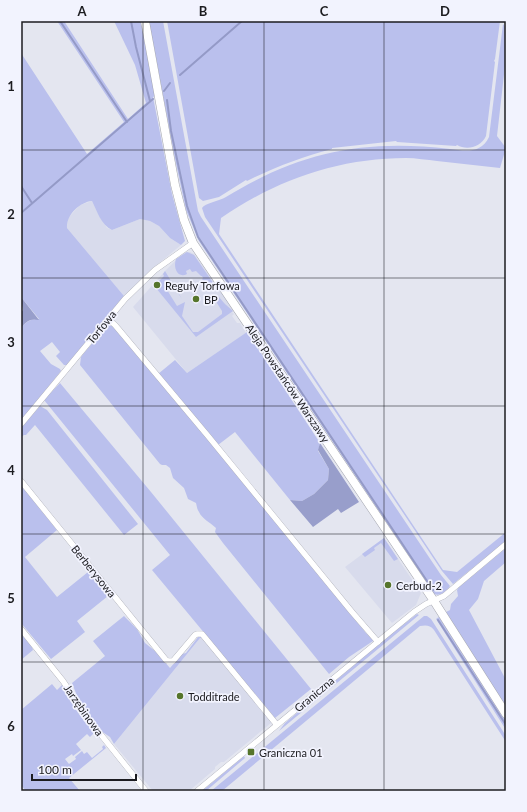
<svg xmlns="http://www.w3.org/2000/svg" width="527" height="812" font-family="Lato,sans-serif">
<rect width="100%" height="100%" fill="#e4e6f0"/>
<path fill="#d8dbec" d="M92 201 101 219 107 228 112 230 140 219 150 221 159 226 170 238 181 245 151 270 124 296 67 228V222L69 217 80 205Z
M184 252H190L194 254 235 310 232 312 234 314 232 316 237 323H240L246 333 187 373 133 307 165 271Z
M384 538 421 593 416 605 392 623 345 567Z
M200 638H202L271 721V723L224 762H221L215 767V769L189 791H153L114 744Z"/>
<path fill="#bac0ed" d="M57 21H64L128 119 146 103 135 65 114 21H141L155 96 153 97 172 194 185 241 181 245 170 238 159 226 150 221 140 219 112 230C101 225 97 211 92 201 80 202 66 215 67 228L124 296 67 365H64L56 356 60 352 52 342 40 351 51 364 60 369 61 371 21 421V328C27 321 30 319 39 319L21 297V53L87 154 124 122Z
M149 21H163L198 211 201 217 441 575 450 586C447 591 440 597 434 594L199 241 186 210 175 159Z
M167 21H500L495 59 494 61 495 62 486 136C481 147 467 151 457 145L456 146 397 142 396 141 332 148V149C302 157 275 167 247 181L246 180 219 197 203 201 199 198Z
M503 24 506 28V57L497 136 506 148 500 168C479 166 458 163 437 161 427 160 416 158 406 158 339 158 276 180 221 218L219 234 443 570 457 572 506 532V541L453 584 442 571 205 217 202 208C205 203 219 201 226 197 300 152 363 139 450 149 465 151 481 154 489 137Z
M187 252 194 255 216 287 208 286 202 279 203 278 202 276H201L196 271 192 272 190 269 186 271 187 274C177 279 173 267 176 259Z
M165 271 182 299 173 286 167 290 177 306 185 302 182 316 193 332H198L222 314V311L212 295 218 296 225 304 233 311 196 337 156 288 159 285 157 283 154 286 153 284 156 280 158 282 164 276 163 274Z
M108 325 112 326 123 336 366 633 373 639V641L349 657 329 674 223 543 215 532 216 528C210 522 202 519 199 512 197 509 197 507 196 503L188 499 184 488 173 478 170 468 166 465H162L160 464 80 365 81 357 84 353Z
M247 332 320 443 318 451 329 469 328 480 314 494 302 501 290 500 235 432 218 445 158 374 175 360 187 373Z
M60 383 151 492 311 689 275 718 152 570 170 555 44 400Z
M40 406 47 410 138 524 124 535 35 425 26 435H24L21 437V428Z
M21 485 57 530 25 557 57 597 88 572 108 596 77 621 85 632 51 659 21 623Z
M384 538 398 559 394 561 381 543 374 548 375 550 365 557 362 554Z
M506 548V562L484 581 478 599 469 610 506 680V707L446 612 450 610 451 604 458 596 457 590 459 587Z
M417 614 419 615 279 731 285 723 391 634Z
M124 616 137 629 145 643 155 651 170 668 182 654 186 653 198 637H201L202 638H200L114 744 110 737 101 731 86 711 79 701 72 683 105 656 93 641Z
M424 616H427L431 619 506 736V742L434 630C430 625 426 625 420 626L222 791H211Z
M439 617 506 721V730L436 619Z
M21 633 32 647 33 650 21 660Z
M52 684 57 690 62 685 79 714 94 733 90 737 87 734 76 744 81 750 73 756 72 754 65 759 69 764 76 759 75 757 82 751 84 754 87 752 92 758 103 749 102 747 104 745 106 748 69 778 80 791H26L21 785V710Z
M244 756 245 758 206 791H202Z"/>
<path fill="#989ecb" d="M21 297 39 320C31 318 26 321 21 328V313L23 310Z
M320 443 359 502 341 513 338 509 313 527 290 500 302 501 314 494 328 480 329 469 318 450Z"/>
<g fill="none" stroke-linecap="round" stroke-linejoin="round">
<path stroke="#949ac7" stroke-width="2" d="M60 21 127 122
M131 21 136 47 150 101
M180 75 242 21
M164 91 170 83
M167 100 171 131 187 206 198 237 433 590
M21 186 32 203
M21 213 153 99
M438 620 506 725"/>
<defs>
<path id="street" d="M108 319 115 325 208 436 352 612 378 642
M21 424 125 299 155 270 193 243
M21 481 166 660 168 661H173L195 635 197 634H202L277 725
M21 629 63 681 90 721 146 791
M197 791 414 612 426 604 444 596 506 544"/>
<path id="secondary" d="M145 21 175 185 184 220 193 243 434 601 506 714"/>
</defs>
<use href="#street" stroke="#a4a6af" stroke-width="6"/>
<use href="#secondary" stroke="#a4a6af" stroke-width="9"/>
<use href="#street" stroke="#fff" stroke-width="5.5"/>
<use href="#secondary" stroke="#fff" stroke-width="8"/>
</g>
<path fill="none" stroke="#1c1c20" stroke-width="1" stroke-opacity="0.55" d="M143 21V791M264 21V791M384 21V791M21 150H506M21 278H506M21 406H506M21 534H506M21 662H506"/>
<g fill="#56752b" stroke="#f2f3fe" stroke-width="1.5">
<circle cx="157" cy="285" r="4"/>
<circle cx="196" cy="299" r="4"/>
<circle cx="388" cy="585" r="4"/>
<circle cx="180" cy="696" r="4"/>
<rect x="247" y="748" width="8" height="8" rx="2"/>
</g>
<g text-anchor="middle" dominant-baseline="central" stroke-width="3.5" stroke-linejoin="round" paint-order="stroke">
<g font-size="11" fill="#1c1c20" stroke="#f2f3fe" text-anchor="start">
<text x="165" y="285">Reguły Torfowa</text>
<text x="204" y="299">BP</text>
<text x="396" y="585">Cerbud-2</text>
<text x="188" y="696">Todditrade</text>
<text x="259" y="752">Graniczna 01</text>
</g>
<g font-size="11" fill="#1c1c20" stroke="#f2f3fe">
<text transform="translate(101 327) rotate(-51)">Torfowa</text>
<text transform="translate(288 383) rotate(56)">Aleja Powstańców Warszawy</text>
<text transform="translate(94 571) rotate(51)">Berberysowa</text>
<text transform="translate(314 694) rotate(-40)">Graniczna</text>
<text transform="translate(84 710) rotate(55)">Jarzębinowa</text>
</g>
</g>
<rect width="527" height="812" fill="none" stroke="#f2f3fe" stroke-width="44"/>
<path d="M32 774v6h104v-6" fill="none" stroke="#1c1c20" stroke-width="2"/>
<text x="38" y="774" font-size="12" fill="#1c1c20" stroke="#f2f3fe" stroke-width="3" paint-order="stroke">100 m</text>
<rect x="22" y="22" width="483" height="768" fill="none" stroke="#1c1c20" stroke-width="1.5"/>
<g font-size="13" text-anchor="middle" font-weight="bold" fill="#1c1c20">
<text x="82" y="16">A</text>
<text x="203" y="16">B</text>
<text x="324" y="16">C</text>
<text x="445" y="16">D</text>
<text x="11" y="91">1</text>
<text x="11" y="219">2</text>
<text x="11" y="347">3</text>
<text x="11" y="475">4</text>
<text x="11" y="603">5</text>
<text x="11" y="731">6</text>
</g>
</svg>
